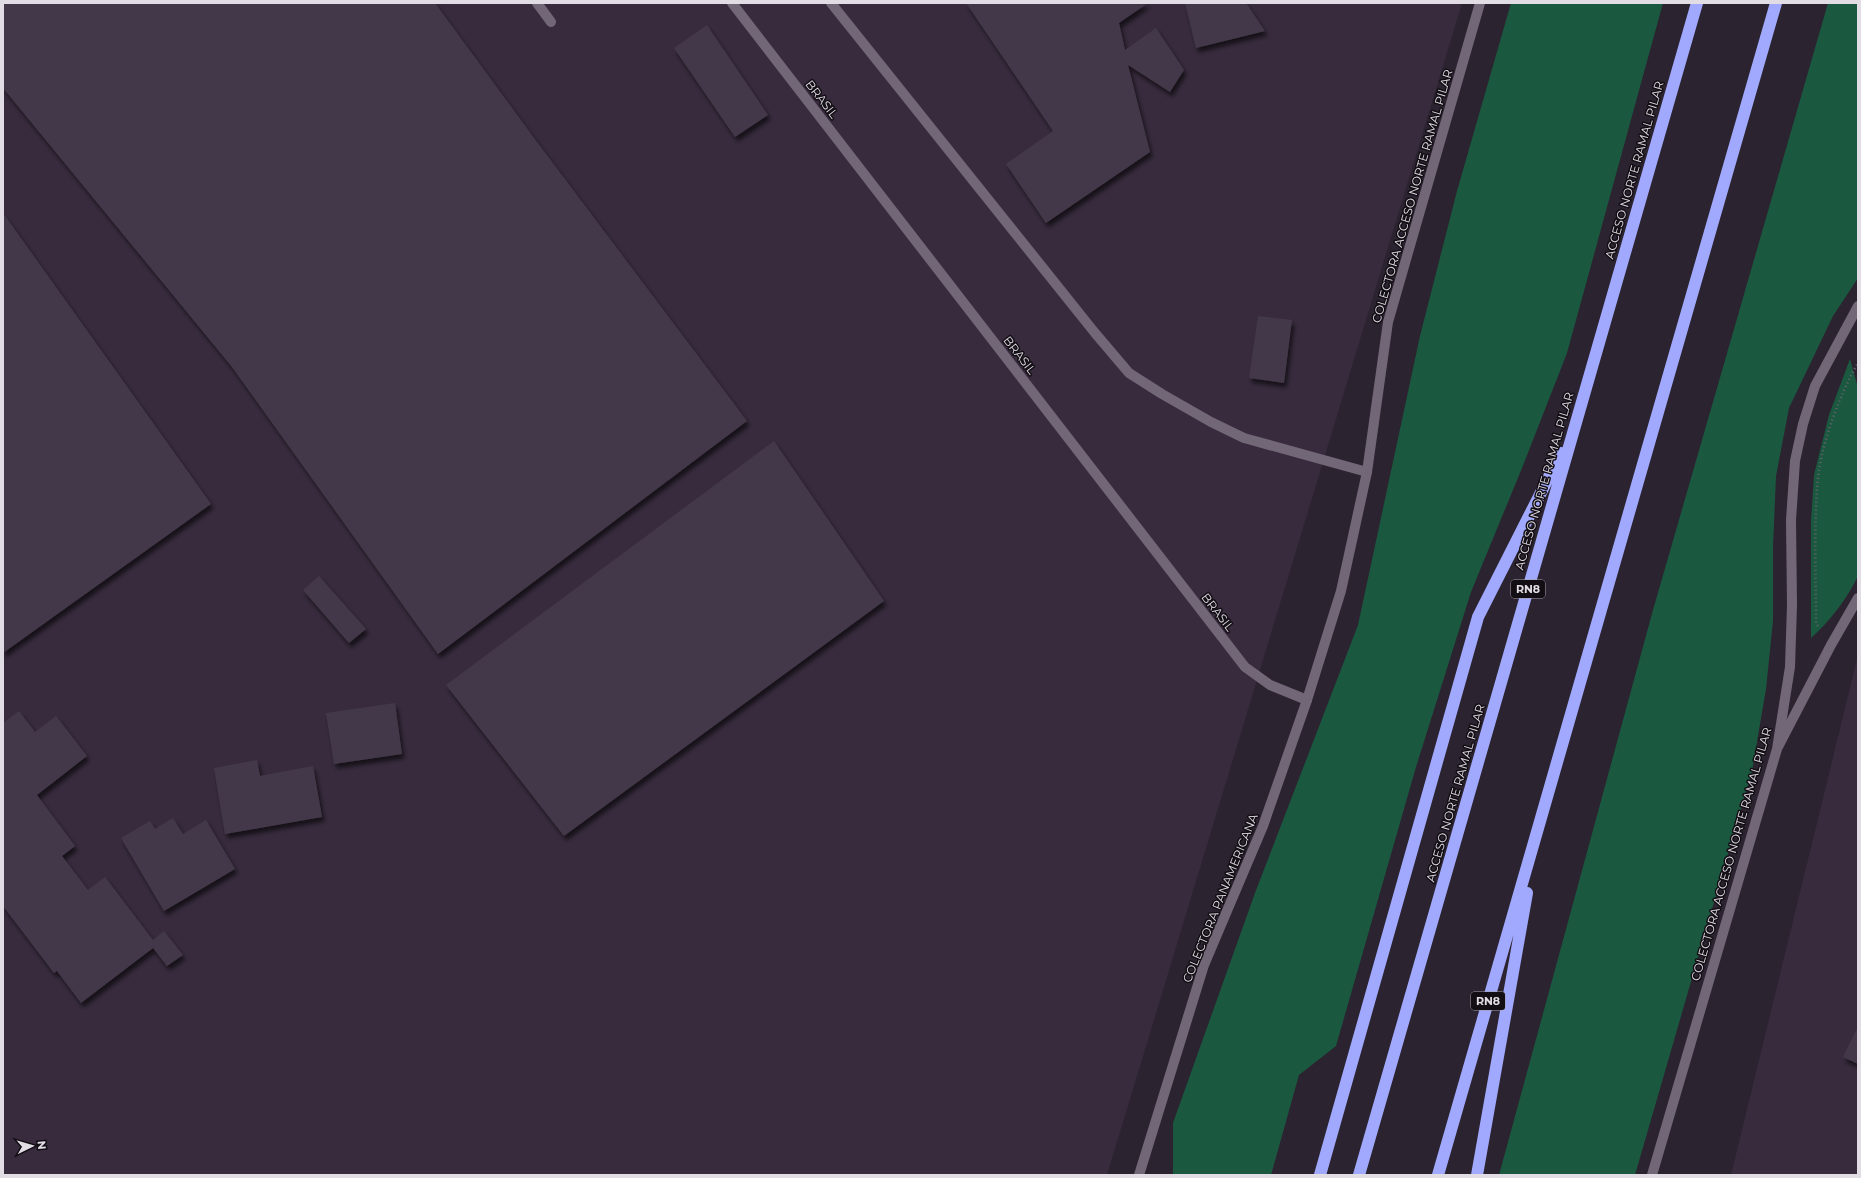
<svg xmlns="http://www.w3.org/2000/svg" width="1861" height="1178" font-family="Montserrat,sans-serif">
<defs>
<filter id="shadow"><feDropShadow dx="2.5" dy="4.5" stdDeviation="2" flood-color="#0009"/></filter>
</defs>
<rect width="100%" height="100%" fill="#2c2331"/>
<path fill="#372b3d" d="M3 3H1462L1107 1175H3Z
M1858 655V1175H1731Z"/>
<path fill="#1a593f" d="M1511 3H1663L1567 353 1522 468 1471 592 1416 767 1336 1046 1299 1075 1271 1175H1173V1123L1255 893 1358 625 1420 336 1457 191Z
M1828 3H1858V278L1833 316 1789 408 1776 476 1773 547V621L1766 689 1752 771 1635 1175H1499L1653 610Z
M1850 359 1858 388V576C1847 599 1830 621 1811 638V521L1814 475 1829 415Z"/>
<path fill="#433948" filter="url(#shadow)" d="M3 3H435L537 142 747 421 438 654 232 367 3 88Z
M966 3H1148L1119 23 1125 50 1156 28 1184 70 1170 92 1128 65 1150 152 1046 223 1006 164 1053 131Z
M1185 3H1246L1265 31 1196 48Z
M707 25 768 115 735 137 674 48Z
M3 213 211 504 3 653Z
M1258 316 1292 320 1284 383 1249 378Z
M774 441 884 601 564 836 446 685Z
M319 576 366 629 349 643 303 590Z
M395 703 402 754 334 764 326 713Z
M19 711 35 732 56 716 87 756 37 795 75 846 62 856 88 890 105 877 153 940 164 931 183 955 167 966 153 948 81 1003 57 971 54 973 3 906V723Z
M257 760 260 776 313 766 322 817 225 834 214 768Z
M173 818 183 834 206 820 235 869 164 911 121 838 150 821 155 829Z
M1858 1027V1064L1843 1057Z"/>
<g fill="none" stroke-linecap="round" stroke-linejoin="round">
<path stroke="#6a626f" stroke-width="2.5" stroke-dasharray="1 3" stroke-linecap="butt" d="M1818 626 1816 623C1816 579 1814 534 1817 489 1819 450 1838 397 1858 363"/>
<path stroke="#726777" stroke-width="10" d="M537 3 551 22
M831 3 1095 333 1129 373 1162 394 1211 422 1244 438 1367 472
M1778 747 1831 645 1858 598"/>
<path stroke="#726777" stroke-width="10" d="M732 3 1245 667 1270 685 1307 700"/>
<path stroke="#726777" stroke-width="10" d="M1139 1175 1204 965 1263 826 1307 700 1341 591 1367 472 1388 322 1480 3
M1652 1175 1777 749 1790 667 1792 605 1791 520 1795 461 1803 424 1815 386 1858 306"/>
<path stroke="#a0a9fd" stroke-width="12" d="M1320 1175 1478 617 1561 453
M1359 1175 1697 3
M1438 1175 1776 3
M1477 1175 1527 893"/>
</g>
<g text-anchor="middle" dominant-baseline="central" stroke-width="3" stroke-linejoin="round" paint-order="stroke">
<g fill="#120e14" stroke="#a49ea6" stroke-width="1">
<rect x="1511" y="580" width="34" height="18" rx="3"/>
<rect x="1471" y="992" width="34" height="18" rx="3"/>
</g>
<g font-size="11" font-weight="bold" fill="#e2dce5">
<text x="1528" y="589">RN8</text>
<text x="1488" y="1001">RN8</text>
</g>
<g font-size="12" fill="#e2dce5" stroke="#120e14">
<text transform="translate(822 99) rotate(52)">BRASIL</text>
<text transform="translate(1634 170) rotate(-74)">ACCESO NORTE RAMAL PILAR</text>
<text transform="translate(1412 196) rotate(-74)">COLECTORA ACCESO NORTE RAMAL PILAR</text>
<text transform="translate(1020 355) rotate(52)">BRASIL</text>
<text transform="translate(1544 481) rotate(-74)">ACCESO NORTE RAMAL PILAR</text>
<text transform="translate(1218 612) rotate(52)">BRASIL</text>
<text transform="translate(1455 793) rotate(-74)">ACCESO NORTE RAMAL PILAR</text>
<text transform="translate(1731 854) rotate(-74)">COLECTORA ACCESO NORTE RAMAL PILAR</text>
<text transform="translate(1220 898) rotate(-68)">COLECTORA PANAMERICANA</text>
</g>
</g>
<rect width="1861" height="1178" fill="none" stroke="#e2dce5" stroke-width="8"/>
<g transform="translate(32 1146) rotate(85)" stroke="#120e14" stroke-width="3" paint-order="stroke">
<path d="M0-3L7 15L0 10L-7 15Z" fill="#e2dce5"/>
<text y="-6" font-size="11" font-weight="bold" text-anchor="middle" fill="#e2dce5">N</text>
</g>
</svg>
